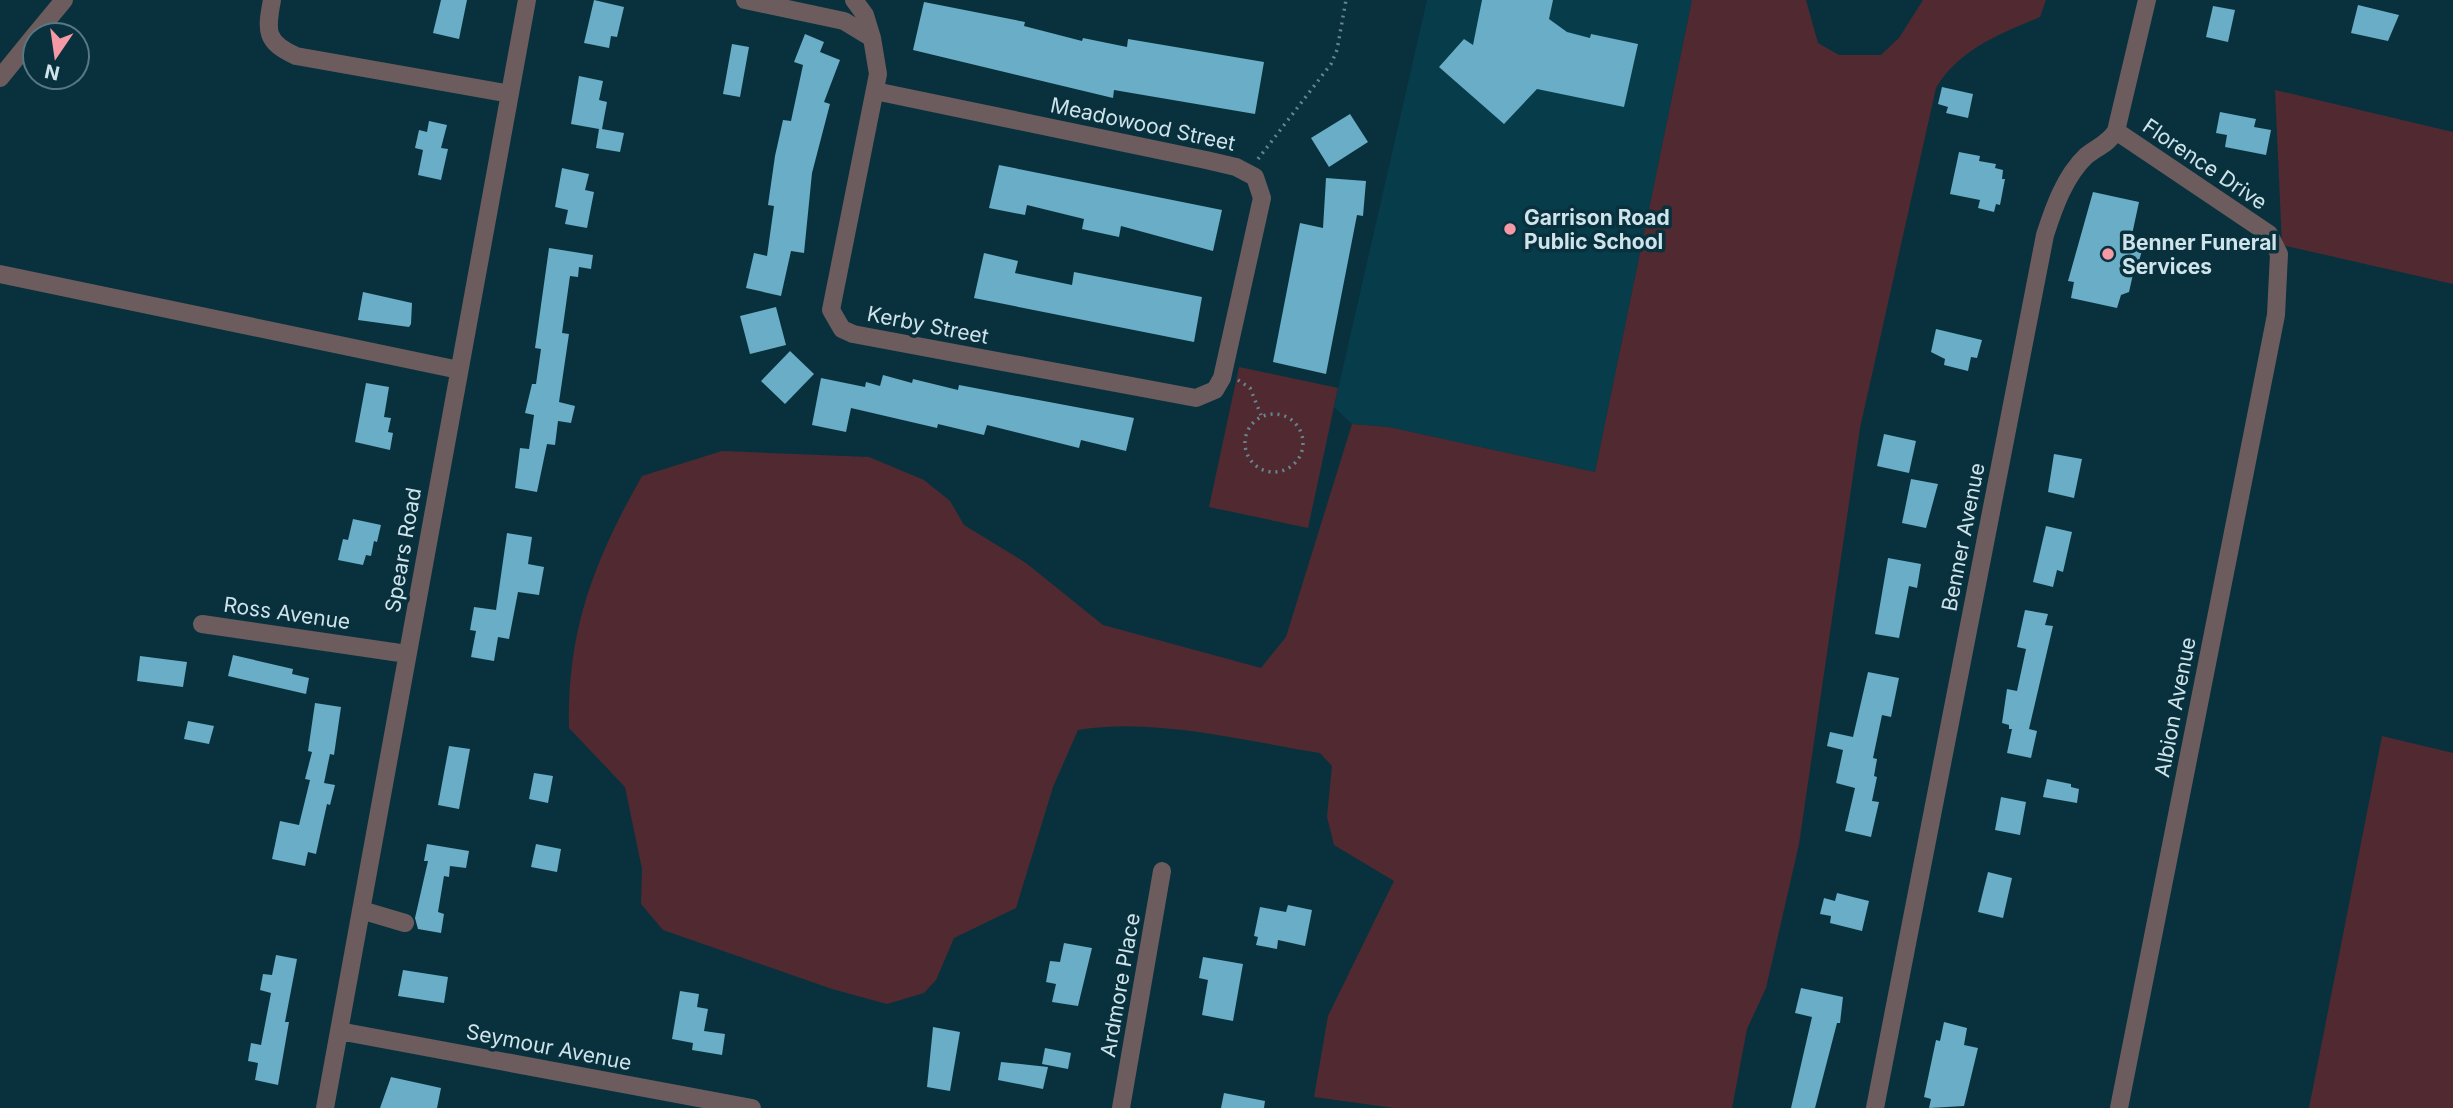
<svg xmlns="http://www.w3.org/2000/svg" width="2453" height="1108" font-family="Inter,sans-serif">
<rect width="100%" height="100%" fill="#09313d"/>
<path fill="#073c4b" d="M1427 0H1692L1595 472 1389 427 1352 424 1334 407Z"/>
<path fill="#502a30" d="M1692 0H1806L1818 43 1839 55H1881L1899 38 1923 0H2046L2040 17C2000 34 1959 49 1936 88L1860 428 1799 844 1766 988 1747 1029 1732 1108H1394L1314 1097 1328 1016 1394 881 1334 845 1327 817 1332 766 1320 753C1244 741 1154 717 1078 730L1053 787 1016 908 954 938 936 980 924 993 887 1004 832 989 663 930 641 904 642 869 625 787 569 728C567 630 594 561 642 476L722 451 869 457 924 480 950 501 964 525 1026 563 1103 625 1261 668 1286 637 1352 424 1389 427 1595 472Z
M2275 90 2453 132V284L2282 245Z
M1239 367 1338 388 1308 528 1209 507Z
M2382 736 2453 753V1108H2309Z"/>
<path fill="#69adc6" d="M441 0H467L459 39 433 33Z
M594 0 624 7 617 37 611 36 609 48 584 43Z
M1482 0H1553L1549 19 1567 32 1590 38 1591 34 1638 44 1624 107 1537 89 1504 124 1439 67 1464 39 1473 45Z
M924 2 1025 22 1024 26 1082 41 1083 38 1127 47 1128 39 1264 62 1255 114 1114 90 1113 98 913 50Z
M2358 5 2399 15 2388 41 2351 33Z
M2213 6 2235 10 2228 42 2206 37Z
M805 34 824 42 820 52 840 60 824 102 830 104 812 173 804 253 791 251 781 296 746 288 754 253 767 256 774 206 768 205 775 156 783 120 791 121 803 65 794 62Z
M732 44 749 47 740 97 723 94Z
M579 76 603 81 599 100 607 102 602 129 624 133 620 152 596 148 599 129 571 124Z
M1942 87 1973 94 1968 118 1946 113 1948 107 1938 104Z
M2220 112 2256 119 2254 127 2271 130 2266 155 2225 147 2227 135 2216 133Z
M1350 114 1368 142 1329 167 1311 138Z
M429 121 447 125 441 148 448 149 441 180 418 175 423 150 415 148 419 130 427 132Z
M1959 152 1980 156 1979 161 1996 164 1995 168 2003 170 2002 179H2005L2000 205 1996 204 1994 212 1978 208 1980 200 1950 194Z
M999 165 1222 210 1213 251 1121 226 1119 237 1082 229 1084 219 1027 205 1025 215 989 208Z
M562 168 589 174 585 190 594 192 587 228 565 224 568 210 555 207Z
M1326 178 1366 181 1363 216 1357 215 1326 374 1273 362 1300 223 1323 228Z
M2093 192 2139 202 2130 244 2143 247 2139 261H2136L2129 292 2121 295 2117 308 2071 298 2074 282 2068 281Z
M549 248 593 255 591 269 579 267 578 277 570 276 562 333 569 334 559 402 575 406 571 423 558 421 555 445 547 444 537 492 515 488 520 448 529 449 534 415 525 413 532 384H536L541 349 535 348Z
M984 253 1018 261 1015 273 1072 285 1074 272 1202 297 1194 342 974 298Z
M363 292 412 303 411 324 409 327 358 320Z
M776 307 786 345 750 354 740 316Z
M1936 329 1982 340 1977 358 1971 357 1968 371 1944 365 1945 359 1931 352Z
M790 351 814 374 785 404 761 381Z
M883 375 912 383 913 379 958 390 959 385 1134 418 1126 451 1081 440 1079 448 987 425 984 435 938 424 937 428 851 408 846 432 812 425 821 378 865 387 866 382 880 386Z
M366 383 389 387 384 417 391 418 388 432 393 433 390 450 355 442Z
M1884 434 1916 441 1909 473 1877 466Z
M2054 454 2082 459 2074 498 2048 492Z
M1911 479 1938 484 1926 528 1902 523Z
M353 519 381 525 377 542 374 541 371 556 366 555 363 565 338 560 343 539 348 540Z
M2046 526 2072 532 2063 572 2057 570 2053 587 2033 582Z
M507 533 532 537 528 564 544 567 539 595 518 592 509 639 498 637 494 661 471 657 476 631 470 630 474 607 496 610Z
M1888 558 1921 564 1917 588 1909 586 1899 638 1875 634Z
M2025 610 2048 614 2045 625 2053 626 2029 729 2037 731 2031 758 2007 753 2012 729H2009V725L2002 723 2007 689 2017 691 2026 649 2017 647Z
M233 655 293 669 292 674 309 678 306 694 228 676Z
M140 656 187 662 183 687 137 681Z
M1868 672 1899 678 1891 717 1882 715 1873 758 1877 759 1874 776 1877 777 1872 801 1879 802 1871 837 1845 831 1855 788 1836 783 1843 750 1827 746 1830 732 1853 737Z
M315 703 341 707 334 755 330 754 324 783 335 785 330 805 327 804 316 854 308 852 305 866 272 859 280 821 299 825 310 780 305 779 312 752 308 751Z
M188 721 214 726 209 744 184 739Z
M449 746 470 749 459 809 438 805Z
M534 773 553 776 548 803 529 799Z
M2047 779 2071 784V787L2079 789 2077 803 2043 797Z
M2001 797 2026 802 2020 835 1995 830Z
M427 844 469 851 466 868 450 866 449 877 444 876 438 912 444 914 441 933 418 929 415 918 428 861H424Z
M536 844 561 849 557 872 531 867Z
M1988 872 2012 878 2003 918 1978 912Z
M1837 893 1869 901 1862 931 1830 923 1831 916 1820 914 1824 898 1835 901Z
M1288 905 1312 910 1305 946 1278 940 1277 949 1256 945 1258 937 1254 936 1260 907 1286 912Z
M1064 943 1092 948 1078 1006 1052 1002 1056 984 1046 982 1050 961 1060 962Z
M276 955 297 959 285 1022H289L278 1085 255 1080 258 1063 248 1061 251 1043 261 1045 271 993 260 990 263 974 272 975Z
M1203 957 1243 964 1233 1021 1202 1015 1208 980 1199 978Z
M403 970 448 977 444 1003 398 996Z
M1801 988 1843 997 1840 1023H1837L1815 1108H1791L1812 1017 1795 1013Z
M680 991 699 994 697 1007 708 1009 704 1031 725 1034 722 1055 692 1050 693 1043 672 1039Z
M1944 1022 1967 1028 1964 1045 1978 1048 1964 1106 1929 1108 1931 1099 1924 1097 1936 1040 1940 1041Z
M933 1027 960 1032 950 1091 927 1087Z
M1045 1048 1071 1053 1068 1069 1042 1064Z
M1001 1062 1048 1067 1043 1089 998 1080Z
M391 1077 441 1088 437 1108H380Z
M1224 1093 1265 1101 1264 1108H1221Z"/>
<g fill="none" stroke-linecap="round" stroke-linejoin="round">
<path stroke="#66858f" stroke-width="3.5" stroke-dasharray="2 5" stroke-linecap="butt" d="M1258 159 1331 64 1337 50 1346 0
M1238 380 1250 388 1261 415
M1245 443a29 29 0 1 1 58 0a29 29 0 1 1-58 0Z"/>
<path stroke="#6d5c5e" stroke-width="18" d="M272 0C266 31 265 42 296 56L510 94
M745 0 844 21 872 38 865 15 854 0
M35 35 64 0
M872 38 878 74 831 310 842 329 853 334 1196 398 1215 390 1222 378 1262 198 1255 177 1236 167 1206 160 875 91
M0 78 35 35
M2116 131 2269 234 2279 254 2276 315 2119 1108
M0 274 459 370
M202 624 407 654
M361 910 405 923
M339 1031 752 1108
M325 1108 527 0
M1121 1108 1162 871
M1875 1108 2045 235C2054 207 2065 176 2086 156 2097 147 2108 144 2116 131L2147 0"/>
</g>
<g fill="#f49aa6" stroke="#09313d" stroke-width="2.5">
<circle cx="1510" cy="229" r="7"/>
<circle cx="2108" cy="254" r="7"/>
</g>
<g text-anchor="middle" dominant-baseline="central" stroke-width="7" stroke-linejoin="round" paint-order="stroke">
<g font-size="21" fill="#cfe3eb" stroke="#09313d">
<text transform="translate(1143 124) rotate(12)">Meadowood Street</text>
<text transform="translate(2205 164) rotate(34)">Florence Drive</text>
<text transform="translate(928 325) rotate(11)">Kerby Street</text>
<text transform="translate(1963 537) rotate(-79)">Benner Avenue</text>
<text transform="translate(403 550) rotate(-80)">Spears Road</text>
<text transform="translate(287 613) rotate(8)">Ross Avenue</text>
<text transform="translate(2175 707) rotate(-79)">Albion Avenue</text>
<text transform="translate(1120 985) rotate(-80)">Ardmore Place</text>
<text transform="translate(549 1047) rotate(11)">Seymour Avenue</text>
</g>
<g font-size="21" font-weight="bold" fill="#cfe3eb" stroke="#09313d" text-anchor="start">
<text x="1524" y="217">Garrison Road<tspan x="1524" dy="24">Public School</tspan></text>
<text x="2122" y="242">Benner Funeral<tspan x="2122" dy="24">Services</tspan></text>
</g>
</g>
<g transform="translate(56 56) rotate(193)"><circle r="33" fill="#09313d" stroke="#587883" stroke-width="2"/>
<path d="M0-5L12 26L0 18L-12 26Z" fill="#f49aa6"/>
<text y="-10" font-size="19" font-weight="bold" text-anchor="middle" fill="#cfe3eb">N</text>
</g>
</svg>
